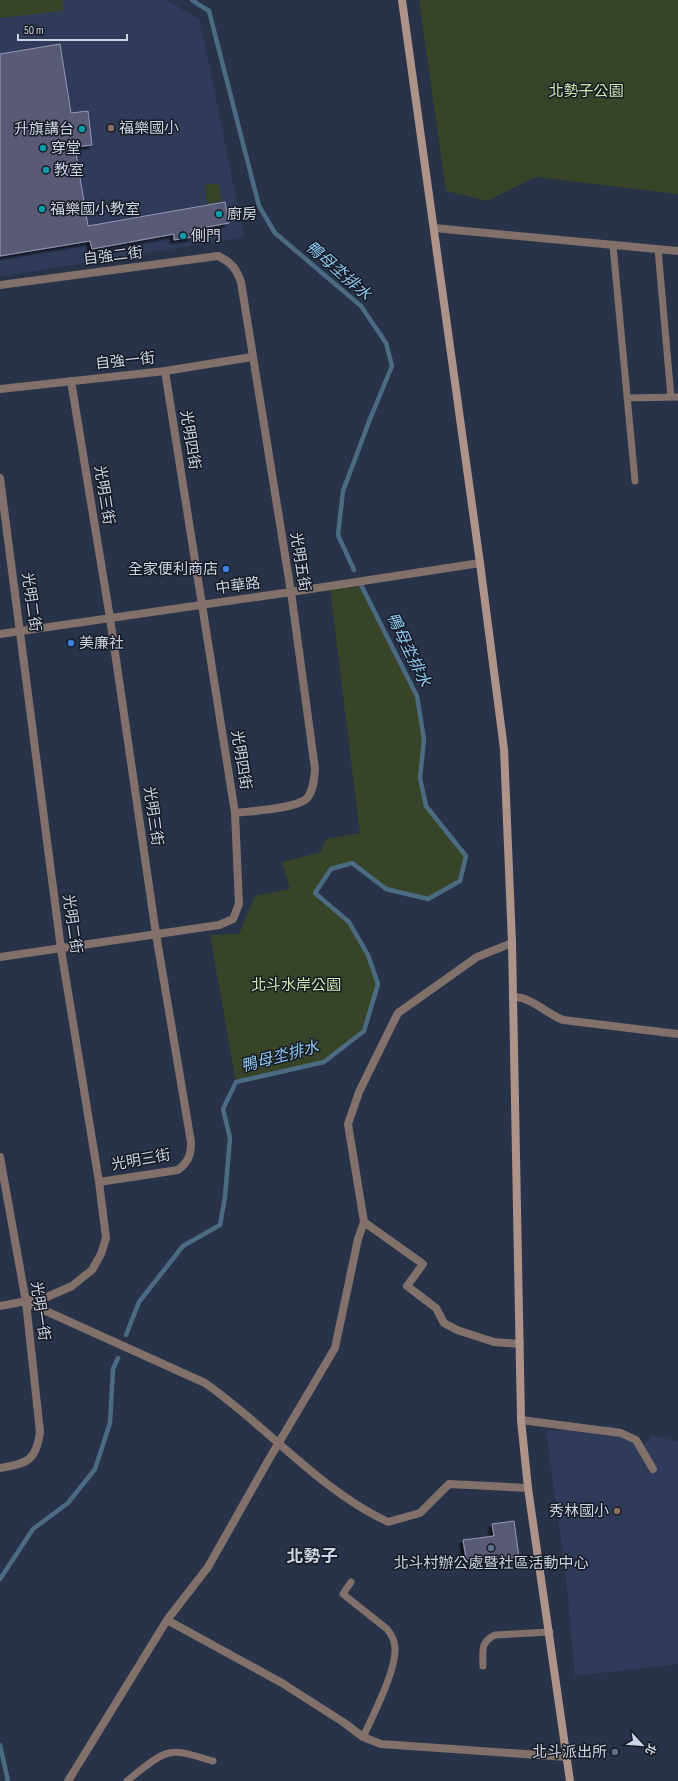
<svg xmlns="http://www.w3.org/2000/svg" width="678" height="1781" font-family="'Sofia Sans Condensed','Noto Sans TC',sans-serif">
<defs>
<filter id="shadow"><feDropShadow dx="-3.5" dy="3.5" stdDeviation="1" flood-color="#0009"/></filter>
</defs>
<rect width="100%" height="100%" fill="#283249"/>
<path fill="#2f3b58" d="M0 0H167L200 20 244 237 0 277Z
M610 1425 645 1444 652 1435 678 1442V1664L575 1676 566 1577 546 1431Z"/>
<path fill="#384428" d="M0 0H62L63 11 0 18Z
M419 0H678V194L536 177 487 201 446 191Z
M218 183 222 201 207 204 205 185Z
M360 583 417 696 423 737 421 779 426 806 466 856 460 881 427 898 386 889 352 863 331 869 315 893 349 922 371 961 378 984 364 1031 324 1062 236 1082 210 935 239 934 255 896 290 889 282 862 321 852 326 839 360 833 330 589Z"/>
<g fill="none" stroke-linecap="round" stroke-linejoin="round">
<path stroke="#4a6b82" stroke-width="4.5" d="M192 0 209 11 259 206 275 233 361 306 386 343 392 366 370 419 343 491 338 535 354 570
M126 1335 139 1302 183 1246 220 1225 225 1197 230 1138 223 1109 236 1082 324 1062 364 1031 378 984 368 955 349 922 315 893 331 869 352 863 386 889 428 899 460 881 466 856 426 806 420 778 424 739 417 696 360 583
M0 1579 33 1529 68 1503 95 1469 110 1423 113 1369 118 1358
M0 1745 8 1781"/>
</g>
<path fill="#595a76" stroke="#9697b6" filter="url(#shadow)" d="M60 44 71 113 88 111 92 145 75 147 88 226 225 202 229 223 191 230 192 237 174 240V234L92 249 90 241 0 256V54Z
M514 1521 519 1557 467 1564 463 1540 494 1536 492 1524Z"/>
<g fill="none" stroke-linecap="round" stroke-linejoin="round">
<path stroke="#82716a" stroke-width="7" d="M613 246 635 481
M658 249 671 397
M627 398 678 397
M351 1582 343 1594 387 1629C392 1635 395 1641 395 1649 396 1670 373 1716 363 1737
M483 1666C483 1651 480 1642 495 1635L550 1632
M127 1781C137 1773 157 1755 169 1753 183 1750 200 1758 213 1761"/>
<path stroke="#82716a" stroke-width="8" d="M434 228 678 251
M0 285 218 256C231 262 236 268 241 282L291 592 315 769C314 778 314 789 308 797 299 809 251 811 235 813
M71 381 110 618 156 934 191 1142C191 1156 188 1162 178 1170L99 1182
M0 389 165 371 252 357
M0 478 61 949 99 1182 106 1238 101 1254 92 1270 72 1286 47 1297 0 1306
M0 634 291 592 480 563
M0 957 219 925 233 919 239 904 235 813 165 371
M513 997C532 997 545 1013 563 1020L678 1034
M0 1157 26 1302 40 1432C36 1461 28 1463 0 1468
M364 1222 423 1264 407 1286 436 1308 444 1323 457 1330 494 1342 520 1344
M26 1302 205 1383C268 1427 318 1489 388 1522L420 1513 449 1484 528 1488
M521 1420 621 1433 636 1440 653 1469
M167 1620 282 1683 343 1722 363 1737 381 1744 567 1757
M68 1781 167 1620 208 1567 268 1461 335 1348 358 1239 364 1222 348 1124 359 1092 390 1029 398 1013 477 957 512 943"/>
<path stroke="#ae9488" stroke-width="8" d="M402 0 480 563 504 749 512 943 521 1420 528 1488 570 1781"/>
</g>
<g fill="#8d6e63" stroke="#161a25" stroke-width="1.5">
<circle cx="111" cy="128" r="4"/>
<circle cx="617" cy="1511" r="4"/>
</g>
<g fill="#0f9aa8" stroke="#161a25" stroke-width="1.5">
<circle cx="82" cy="129" r="4"/>
<circle cx="43" cy="148" r="4"/>
<circle cx="46" cy="170" r="4"/>
<circle cx="42" cy="209" r="4"/>
<circle cx="219" cy="214" r="4"/>
<circle cx="183" cy="236" r="4"/>
</g>
<g fill="#3f7fe0" stroke="#161a25" stroke-width="1.5">
<circle cx="226" cy="569" r="4"/>
<circle cx="71" cy="643" r="4"/>
</g>
<g fill="#5c6f8a" stroke="#161a25" stroke-width="1.5">
<circle cx="491" cy="1548" r="4"/>
<circle cx="615" cy="1752" r="4"/>
</g>
<g text-anchor="middle" dominant-baseline="central" stroke-width="3" stroke-linejoin="round" paint-order="stroke">
<g font-size="15" fill="#cee9ae" stroke="#161a25">
<text x="586" y="91">北勢子公園</text>
<text x="296" y="985">北斗水岸公園</text>
</g>
<g font-size="15" fill="#ccd3e2" stroke="#161a25" text-anchor="start">
<text x="119" y="128">福樂國小</text>
<text x="74" y="129" text-anchor="end">升旗講台</text>
<text x="51" y="148">穿堂</text>
<text x="54" y="170">教室</text>
<text x="50" y="209">福樂國小教室</text>
<text x="227" y="214">廚房</text>
<text x="191" y="236">側門</text>
<text x="218" y="569" text-anchor="end">全家便利商店</text>
<text x="79" y="643">美廉社</text>
<text x="609" y="1511" text-anchor="end">秀林國小</text>
<text x="491" y="1563" text-anchor="middle">北斗村辦公處暨社區活動中心</text>
<text x="607" y="1752" text-anchor="end">北斗派出所</text>
</g>
<g font-size="15" fill="#ccd3e2" stroke="#161a25">
<text transform="translate(113 256) rotate(-7)">自強二街</text>
<text transform="translate(125 361) rotate(-6)">自強一街</text>
<text transform="translate(190 440) rotate(81)">光明四街</text>
<text transform="translate(104 495) rotate(81)">光明三街</text>
<text transform="translate(300 562) rotate(81)">光明五街</text>
<text transform="translate(238 586) rotate(-8)">中華路</text>
<text transform="translate(31 602) rotate(82)">光明二街</text>
<text transform="translate(241 760) rotate(81)">光明四街</text>
<text transform="translate(153 816) rotate(82)">光明三街</text>
<text transform="translate(72 924) rotate(82)">光明二街</text>
<text transform="translate(141 1160) rotate(-10)">光明三街</text>
<text transform="translate(40 1311) rotate(82)">光明一街</text>
</g>
<g font-size="16" font-style="italic" fill="#8fcaf2" stroke="#161a25">
<text transform="translate(338 271) rotate(41)">鴨母坔排水</text>
<text transform="translate(408 650) rotate(64)">鴨母坔排水</text>
<text transform="translate(280 1057) rotate(-15)">鴨母坔排水</text>
</g>
<g font-size="17" font-weight="bold" fill="#ccd3e2" stroke="#161a25">
<text x="312" y="1557">北勢子</text>
</g>
</g>
<g transform="translate(642 1745) rotate(116)" stroke="#161a25" stroke-width="3" paint-order="stroke">
<path d="M0-3L7 15L0 10L-7 15Z" fill="#ccd3e2"/>
<text y="-6" font-size="11" font-weight="bold" text-anchor="middle" fill="#ccd3e2">北</text>
</g>
<path d="M18 34v6h109v-6" fill="none" stroke="#ccd3e2" stroke-width="2"/>
<text x="24" y="34" font-size="12" fill="#ccd3e2" stroke="#161a25" stroke-width="3" paint-order="stroke">50 m</text>
</svg>
